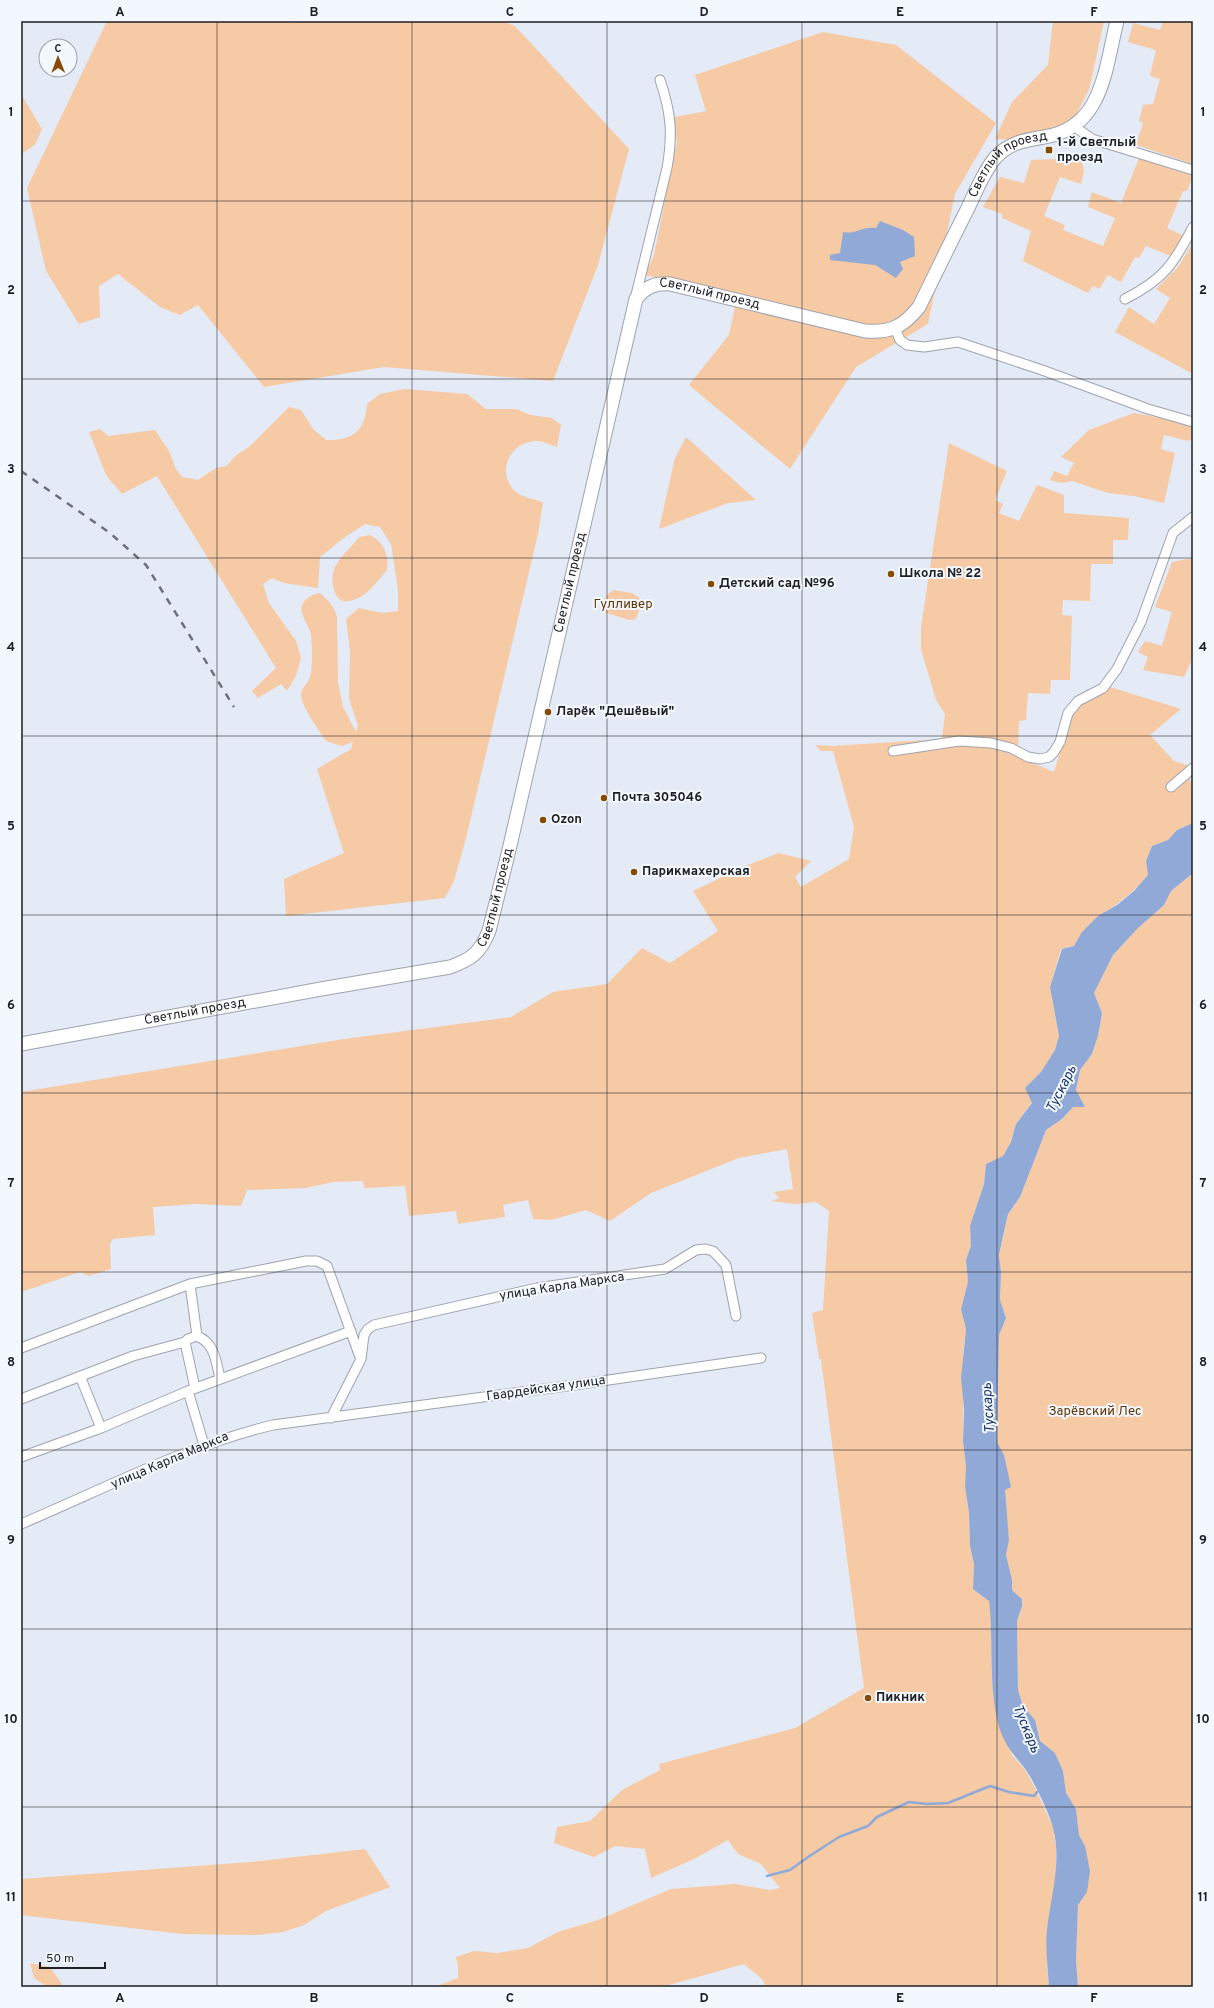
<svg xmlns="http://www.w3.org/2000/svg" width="1214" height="2008" font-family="Overpass,sans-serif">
<rect width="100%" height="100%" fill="#e4eaf6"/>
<path fill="#f6caa4" d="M107 21H280L294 23 300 21H502L515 26 629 149 598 265 553 381 384 367 264 387 198 305 180 315 160 307 118 274 99 286 100 317 79 324 46 271 27 188Z
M1053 21H1104L1089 90 1062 141 995 139 1012 102 1048 65Z
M1163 21H1193V164L1136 145 1143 123 1139 121 1143 105 1153 104 1160 79 1150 76 1156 50 1128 42 1133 23 1160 30Z
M823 32 896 45 996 123 955 194 928 324 856 367 790 469 689 385 729 335 737 297 645 275 654 255 677 141 670 118 706 111 695 75Z
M21 94 42 129 35 145 21 154Z
M1081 158 1084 171 1081 184 1060 177 1044 216 1065 225 1063 230 1103 246 1115 218 1088 207 1092 192 1121 203 1139 158 1193 176 1187 191H1183L1167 228 1184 236 1173 257 1146 246 1139 258 1135 257 1121 282 1108 275 1099 289 1093 286 1088 293 1023 261 1031 231 1002 218V214L983 207 1000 177 1024 183 1031 160Z
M1193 243V374L1115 332 1129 307 1154 324 1170 298 1156 289 1178 267Z
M404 389 467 394 486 409H516L531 415 552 418 561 425 557 447C551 445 545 442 539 441 512 439 495 470 514 490 520 497 534 499 543 502L538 534 466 838 454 881 445 898 286 916 284 879 344 853 317 769 351 749 353 742 342 746 326 741C319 730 303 709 301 696 300 689 308 684 310 677 313 665 312 648 311 635 310 625 299 616 302 606 304 598 313 594 320 593 329 601 334 606 337 617L338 683 343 707 356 732 358 726 349 699 350 651 346 619 359 608 382 613 398 611V590L391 544 380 527 365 524 345 537 320 557 318 588 284 583 272 578 263 584 269 603 296 641 301 658 296 676 287 691 281 684 258 698 252 691 276 668 157 476 122 494 106 475 89 432 100 429 108 436 155 430 169 451 176 469 182 477 198 480 216 468 227 466 235 456 249 447 289 407 301 410 313 429 326 440C353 441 365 431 367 404L380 394Z
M1134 413 1162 418 1193 426V438L1188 441 1164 435 1161 449 1175 453 1164 503 1134 496 1108 493 1072 481 1061 483 1050 480 1054 471 1067 476 1074 463 1061 457 1089 430Z
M686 437 756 500 728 503 659 529 675 458Z
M949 443 1007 471 995 500 1003 504 999 513 1019 521 1037 485 1064 495V513L1129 518 1128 540H1113V564H1091L1090 601 1063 600 1062 615 1072 616 1070 680H1051L1050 694 1028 693 1026 720 1019 721 1018 748 991 738 946 739 999 749 1054 772 1072 712 1083 702 1110 687 1181 709 1150 735 1174 761 1187 765 1193 793V823L1177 830 1168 840 1152 846 1146 861 1148 875C1139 886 1129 895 1118 903 1098 920 1088 920 1074 946L1061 949 1050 987 1059 1037 1055 1050 1041 1072 1025 1088 1032 1102 1016 1124 1011 1142 1003 1156 986 1164 984 1184 970 1226 971 1245 966 1260 968 1282 961 1309 966 1329 963 1353V1441L966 1466 965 1487 969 1512 970 1546 974 1564 973 1589 989 1601 992 1623 993 1685 1012 1755 1026 1771 1037 1792 1053 1827 1056 1846V1870L1047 1964 1049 1987H766L762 1979 744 1964 662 1987H434L458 1978V1965L456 1957 474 1951 497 1953 528 1948 558 1932 598 1920 671 1889 735 1884 770 1890 780 1888 761 1864 738 1854 728 1840 694 1859 651 1878 645 1849 615 1846 594 1857 554 1843 557 1827 590 1821 622 1790 660 1770 659 1764 795 1728 864 1688 821 1359H819L812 1313 823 1310 829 1211 816 1202 795 1204 772 1201 779 1198 774 1192 793 1189 787 1149 739 1158 651 1193 610 1221 586 1210 551 1220 533 1219 528 1200 503 1205 505 1217 458 1224 456 1211 409 1216 405 1186 364 1188 363 1181 333 1182 306 1188 247 1190 241 1206 195 1204 153 1207 155 1235 113 1239 110 1244 111 1269 89 1276 80 1272 21 1292V1092L344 1039 511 1017 553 992 607 984 642 948 670 963 718 931 693 891 745 866 779 853 811 861 795 877 801 887 849 859 854 827 833 751H821L815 745 832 746 942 739 945 714 936 700 921 649V627Z
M370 535C384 542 389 555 387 570 374 585 363 603 342 601 336 596 334 593 333 585 329 563 347 554 359 537Z
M1193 558V657L1184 677 1143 670 1148 657 1138 652 1145 641 1162 646 1172 612 1155 607 1172 562Z
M614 590 632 593 639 598 640 608 636 619 629 620 604 612C601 603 605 594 614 590Z
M1193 873V1987H1078L1076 1960 1078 1905 1087 1892 1085 1846 1079 1835 1076 1809 1066 1793 1063 1771 1055 1753 1040 1741 1035 1720 1023 1706 1018 1690 1017 1621 1022 1606V1599L1012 1590V1580L1006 1555 1009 1540 1004 1489 1011 1487 997 1442 999 1335 1006 1318 1000 1301 1001 1272 999 1255 1008 1214 1020 1197 1046 1130 1062 1119 1073 1107 1080 1070 1092 1054 1098 1036 1102 1013 1094 993 1113 955 1138 928 1164 905 1171 891Z
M365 1849 390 1887 326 1911 304 1925 283 1932 258 1935 182 1934 21 1915V1879L251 1862Z
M30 1963 50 1967 64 1987H47L34 1978Z"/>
<path fill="#90a9d7" d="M880 221 903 230 914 237 915 256 900 262 903 269 896 278 875 265 830 260V255L840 253 843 232C855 235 862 226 876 228Z
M1193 823V873L1171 891 1164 905 1138 928 1113 955 1094 993 1102 1013 1098 1036 1092 1054 1080 1070 1076 1090 1085 1107H1073L1062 1119 1046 1130 1020 1197 1008 1214 1003 1236 999 1255 1001 1272 1000 1300 1006 1318 999 1335 997 1442 1004 1455 1011 1487 1005 1490 1009 1540 1006 1555 1012 1580V1590L1022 1599V1606L1017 1621 1018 1690 1023 1706 1035 1720 1040 1741 1055 1753 1063 1771 1066 1793 1076 1809 1079 1835 1085 1846 1090 1871 1087 1892 1078 1905 1076 1960 1078 1987H1049C1048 1968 1045 1948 1047 1930 1051 1895 1062 1862 1053 1828 1050 1814 1034 1782 1026 1770 1015 1756 1005 1746 999 1727 988 1686 994 1642 989 1601L973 1589 974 1564 970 1546 969 1512 965 1487 966 1466 963 1441 964 1409 961 1378 966 1329 961 1309 968 1282 966 1260 971 1245 970 1226 984 1184 986 1164 1003 1156 1011 1142 1016 1124 1032 1103 1025 1088 1041 1072 1055 1050 1059 1036 1050 987 1062 949 1074 946 1082 932 1098 916 1117 905 1134 891 1148 875 1146 861 1152 846 1168 840 1177 830Z"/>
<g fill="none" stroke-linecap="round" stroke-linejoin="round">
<path stroke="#90a9d7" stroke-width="2.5" d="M767 1876 790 1870 808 1857 839 1837 868 1826 877 1817 909 1802 927 1804 948 1803 990 1786 1009 1792 1034 1796 1037 1792"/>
<defs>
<path id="street" d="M1075 127 1092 139 1193 170
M635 299 667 168C673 134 671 112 660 80
M1125 299C1164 279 1173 265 1193 227
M895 328 900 340 907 345 924 347 958 342 1042 370 1148 409 1193 422
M893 751 959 741 991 743 1011 748 1028 757 1040 759 1049 757 1054 752 1060 742 1068 713 1078 701 1103 688 1117 669 1141 622 1173 533 1193 517
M1171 787 1193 768
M190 1284 197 1336 188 1339 185 1342 195 1388
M197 1336C215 1343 216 1362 220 1378
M21 1348 190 1284 306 1261H317L327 1266 360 1357
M80 1376 101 1428
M188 1391 204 1445
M21 1399 133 1356 185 1342
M331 1418 361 1359 364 1335 368 1329 374 1325 537 1288 665 1269 696 1250 705 1249 713 1251 726 1265 736 1316
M21 1457 101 1428 188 1391 351 1331
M21 1524C104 1489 185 1446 273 1425L567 1386 761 1358"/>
<g id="secondary">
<path id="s1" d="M21 1044 321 989 450 967C472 959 480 953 489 931L509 850 636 299C645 287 655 283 670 284L865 331C890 333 903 327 919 307 935 275 950 243 966 212 975 194 982 174 995 158 1008 143 1025 140 1044 137 1103 128 1105 69 1117 21"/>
</g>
</defs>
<use href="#street" stroke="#9ea3ae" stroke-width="11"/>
<use href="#secondary" stroke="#9ea3ae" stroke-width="15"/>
<use href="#street" stroke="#fff" stroke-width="9"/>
<use href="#secondary" stroke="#fff" stroke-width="13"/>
<path stroke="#6c7077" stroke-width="2.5" stroke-dasharray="7 7" stroke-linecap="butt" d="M21 471 110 533 146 565 234 707"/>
</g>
<path fill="none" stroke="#1d1f23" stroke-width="1" stroke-opacity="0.55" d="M217 21V1987M412 21V1987M607 21V1987M802 21V1987M997 21V1987M21 201H1193M21 379H1193M21 558H1193M21 736H1193M21 915H1193M21 1093H1193M21 1272H1193M21 1450H1193M21 1629H1193M21 1807H1193"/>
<g fill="#864c03" stroke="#f3f7fe" stroke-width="1.5">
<rect x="1045" y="146" width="8" height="8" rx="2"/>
<circle cx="891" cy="574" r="4"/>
<circle cx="711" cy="584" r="4"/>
<circle cx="548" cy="712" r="4"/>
<circle cx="604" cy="798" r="4"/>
<circle cx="543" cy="820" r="4"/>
<circle cx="634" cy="872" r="4"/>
<circle cx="868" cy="1698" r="4"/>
</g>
<g text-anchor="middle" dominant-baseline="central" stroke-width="4" stroke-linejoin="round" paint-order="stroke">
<g font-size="13" font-weight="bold" fill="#1d1f23" stroke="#f3f7fe" text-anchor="start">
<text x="1057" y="143">1-й Светлый<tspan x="1057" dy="15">проезд</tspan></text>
<text x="899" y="574">Школа № 22</text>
<text x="719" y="584">Детский сад №96</text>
<text x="556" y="712">Ларёк "Дешёвый"</text>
<text x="612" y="798">Почта 305046</text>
<text x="551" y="820">Ozon</text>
<text x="642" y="872">Парикмахерская</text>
<text x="876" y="1698">Пикник</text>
</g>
<g font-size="13" fill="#1d1f23" stroke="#f3f7fe">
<text stroke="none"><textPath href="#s1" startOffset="1616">Светлый проезд</textPath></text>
<text stroke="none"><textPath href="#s1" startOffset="1220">Светлый проезд</textPath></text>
<text stroke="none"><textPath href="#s1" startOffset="849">Светлый проезд</textPath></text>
<text stroke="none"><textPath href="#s1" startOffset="525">Светлый проезд</textPath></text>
<text stroke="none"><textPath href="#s1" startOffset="177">Светлый проезд</textPath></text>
<text transform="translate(562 1287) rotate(-9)">улица Карла Маркса</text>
<text transform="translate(546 1389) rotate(-8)">Гвардейская улица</text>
<text transform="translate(170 1461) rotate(-23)">улица Карла Маркса</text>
</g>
<g font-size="13" fill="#5f3505" stroke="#f3f7fe">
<text x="623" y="605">Гулливер</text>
<text x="1095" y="1412">Зарёвский Лес</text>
</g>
<g font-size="14" font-style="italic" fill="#19346c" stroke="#f3f7fe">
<text transform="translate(1062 1089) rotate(-63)">Тускарь</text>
<text transform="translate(989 1408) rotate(-94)">Тускарь</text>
<text transform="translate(1026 1729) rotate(68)">Тускарь</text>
</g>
</g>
<rect width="1214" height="2008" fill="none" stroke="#f3f7fe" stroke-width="44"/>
<g transform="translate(58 58) rotate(359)"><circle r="19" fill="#f3f7fe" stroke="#9da1a6"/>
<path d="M0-3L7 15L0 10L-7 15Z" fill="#864c03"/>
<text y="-6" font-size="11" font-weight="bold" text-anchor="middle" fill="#1d1f23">С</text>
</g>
<path d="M40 1962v6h65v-6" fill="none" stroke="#1d1f23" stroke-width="2"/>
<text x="46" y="1962" font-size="12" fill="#1d1f23" stroke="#f3f7fe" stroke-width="3" paint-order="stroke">50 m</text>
<rect x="22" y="22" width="1170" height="1964" fill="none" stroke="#1d1f23" stroke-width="1.5"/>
<g font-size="13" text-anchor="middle" font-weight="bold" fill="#1d1f23">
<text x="120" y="16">A</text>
<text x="314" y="16">B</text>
<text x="510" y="16">C</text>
<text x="704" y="16">D</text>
<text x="900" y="16">E</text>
<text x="1094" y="16">F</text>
<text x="11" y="116">1</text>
<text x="1203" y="116">1</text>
<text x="11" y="294">2</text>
<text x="1203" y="294">2</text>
<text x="11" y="473">3</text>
<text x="1203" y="473">3</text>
<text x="11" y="651">4</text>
<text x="1203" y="651">4</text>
<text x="11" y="830">5</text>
<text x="1203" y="830">5</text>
<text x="11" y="1009">6</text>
<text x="1203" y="1009">6</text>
<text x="11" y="1187">7</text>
<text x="1203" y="1187">7</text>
<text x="11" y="1366">8</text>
<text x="1203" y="1366">8</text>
<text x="11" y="1544">9</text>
<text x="1203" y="1544">9</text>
<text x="11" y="1723">10</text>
<text x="1203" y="1723">10</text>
<text x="11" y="1901">11</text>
<text x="1203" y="1901">11</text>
<text x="120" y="2002">A</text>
<text x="314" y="2002">B</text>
<text x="510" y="2002">C</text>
<text x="704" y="2002">D</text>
<text x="900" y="2002">E</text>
<text x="1094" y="2002">F</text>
</g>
</svg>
